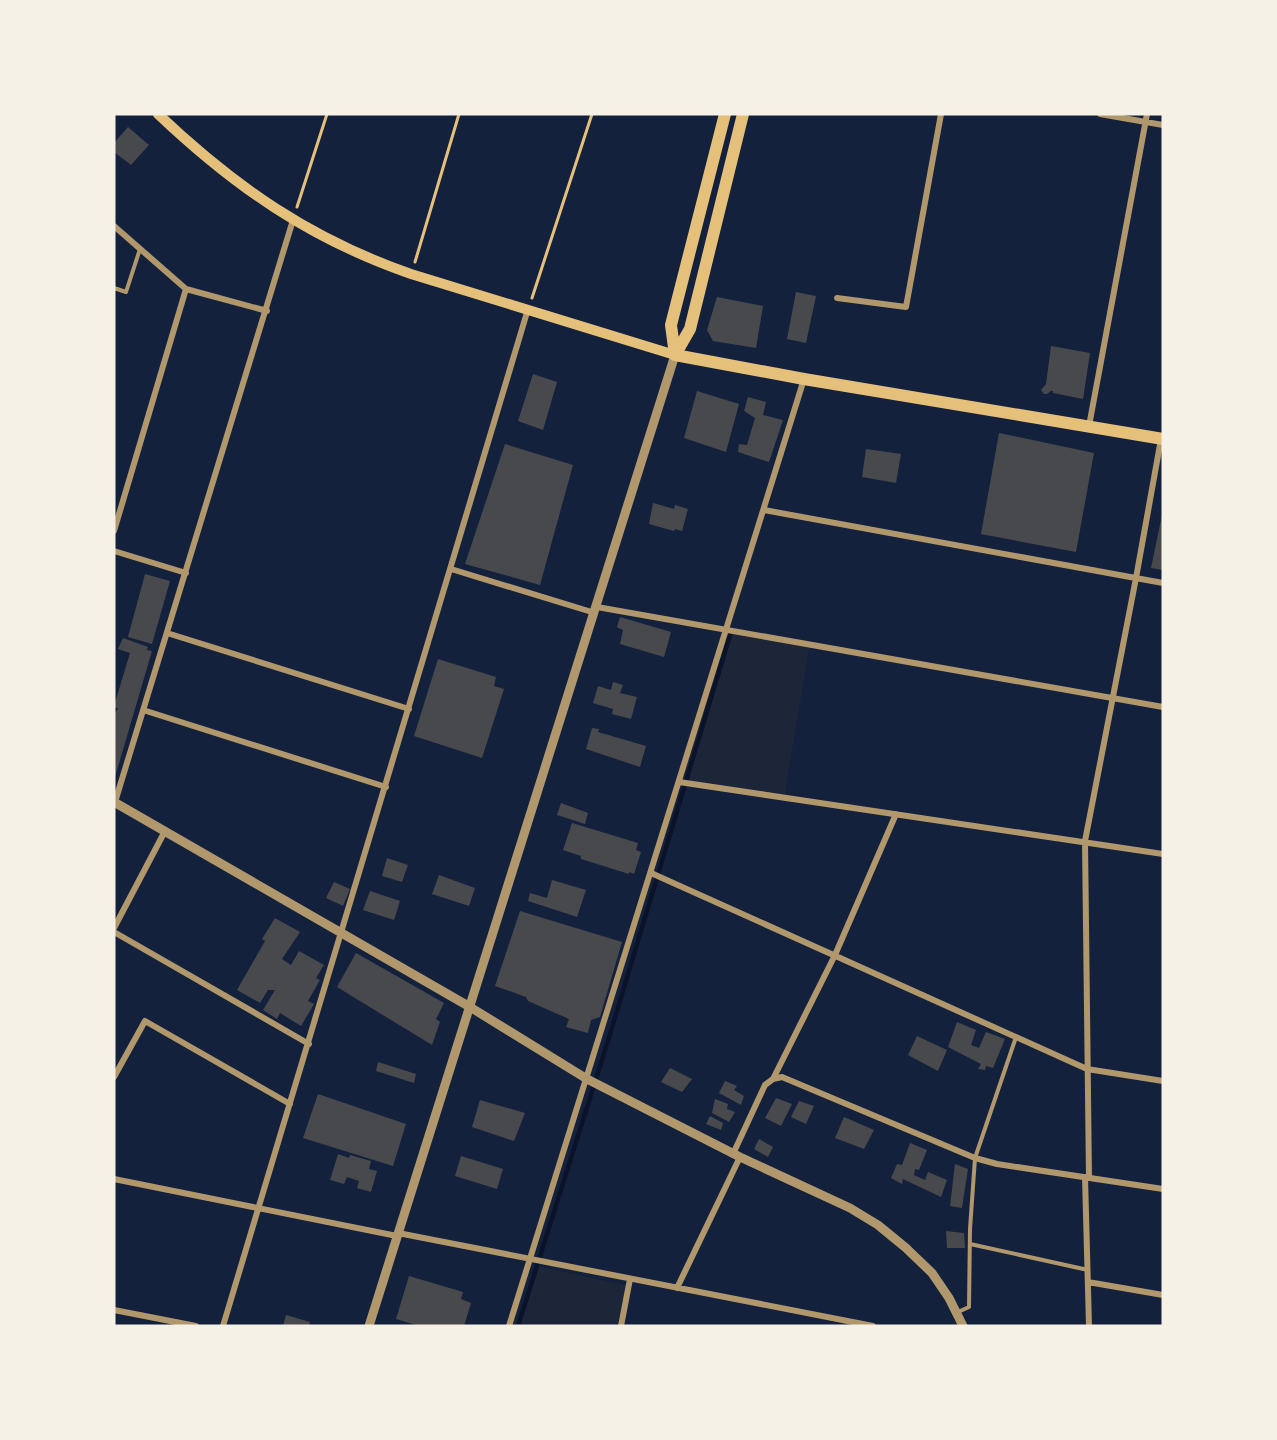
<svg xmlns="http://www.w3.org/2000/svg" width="1277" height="1440" font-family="Quicksand,sans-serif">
<rect width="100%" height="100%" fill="#14213d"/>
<path fill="#1d2539" d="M727 629 810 644 784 798 679 782Z
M537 1266 629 1286 621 1326H518Z"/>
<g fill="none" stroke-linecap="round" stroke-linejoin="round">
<path stroke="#0b132b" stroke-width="4.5" d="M518 1326 607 1044 730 635"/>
</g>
<path fill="#48494c" d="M128 127 149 145 131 165 114 152V143Z
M796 292 816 296 806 343 787 339Z
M717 297 763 306 756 348 713 341 707 330Z
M1051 346 1090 353 1083 399 1053 393V391H1051L1047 394H1044L1041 390 1046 384Z
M533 374 557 382 543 430 518 421Z
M697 391 739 404 726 452 684 438Z
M748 397 766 402 763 415 783 420 769 462 738 452 739 444 747 445 755 418 744 411Z
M999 433 1094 453 1076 552 981 534Z
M505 444 573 465 540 585 465 564Z
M866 449 901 454 896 483 862 477Z
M653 503 674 509 675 505 688 509 682 531 675 529 674 531 649 524Z
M1162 515H1163V570L1151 568Z
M145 574 170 581 152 644 128 637Z
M620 617 671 632 664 657 620 644 623 630 617 627Z
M123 638 148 647 147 650 152 651 115 777 114 715 118 708H114V706L130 653 118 649Z
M438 659 496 677 494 686 504 689 482 758 414 736Z
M613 682 623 685 620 693 637 697 631 719 612 714 613 709 593 703 598 686 611 690Z
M592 728 599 729 598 732 646 746 640 767 586 749Z
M561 803 588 813 585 824 557 815Z
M572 823 638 843 636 850 641 852 634 874 629 872V874L581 859V856L563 850Z
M387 858 408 865 402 882 382 876Z
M439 875 475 888 469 906 432 894Z
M552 880 586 890 577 917 528 901 530 893 547 898Z
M334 882 350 889 343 906 326 898Z
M370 891 400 901 394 920 363 910Z
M520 911 622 942 600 1017 591 1020 588 1033 566 1027 569 1019 528 1001 526 997 495 986Z
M275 918 300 932 282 959 291 965 299 951 324 965 316 978 320 980 308 1001 314 1004 301 1026 280 1013 277 1019 263 1010 275 990H268L260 1003 237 990 265 941 262 939Z
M356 953 444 1003 436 1019 440 1022 432 1045 337 987Z
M957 1022 976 1030 971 1045 979 1048 986 1032 1005 1039 993 1068 986 1066 985 1070 978 1069 981 1064 948 1047Z
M917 1036 947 1050 938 1071 908 1055Z
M378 1062 416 1074 414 1083 376 1071Z
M670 1068 692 1079 682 1092 661 1082Z
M725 1081 737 1086 734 1090 744 1096 741 1105 719 1093Z
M318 1094 406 1124 393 1166 303 1138Z
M776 1098 792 1104 781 1126 765 1118Z
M715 1099 728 1104 727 1109 735 1112 729 1122 712 1113Z
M480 1100 525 1113 514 1141 472 1127Z
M799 1101 814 1106 806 1124 791 1117Z
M710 1116 723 1123 721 1130 706 1124Z
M844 1117 874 1130 864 1149 835 1138Z
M759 1139 773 1147 768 1157 754 1149Z
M910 1143 927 1150 919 1170 915 1169 914 1175 925 1180 928 1172 947 1180 941 1197 903 1179 902 1184 891 1178 897 1164 902 1165Z
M338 1154 349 1158 350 1155 371 1161 369 1169 377 1171 371 1192 357 1188 359 1181 347 1177 344 1184 330 1180Z
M461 1156 503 1169 497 1189 455 1176Z
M955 1164 968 1169 962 1208 950 1206Z
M946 1231 964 1233 965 1248H947Z
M409 1276 463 1292 461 1299 471 1303 464 1326H419L396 1319Z
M286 1315 310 1322 309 1326H283Z"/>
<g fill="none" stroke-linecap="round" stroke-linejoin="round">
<path stroke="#e5c07b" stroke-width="3" d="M297 207 327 114
M415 262 459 114
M532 298 592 114"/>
<path stroke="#b1986c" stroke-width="4" d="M114 288 126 292 140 249
M970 1244 1088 1270
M958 1312 969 1307 970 1229 975 1158 1016 1037"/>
<path stroke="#b1986c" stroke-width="6" d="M1100 114 1163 125
M114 226 186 289 267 311
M837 298 906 307 941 114
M1089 426 1147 114
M764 510 1163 583
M114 531 186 289
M114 551 186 573
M451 569 595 613
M597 607 1163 707
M167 633 409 709
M143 710 386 787
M679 782 1163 854
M115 802 293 220
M651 873 1087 1069 1163 1081
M114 928 165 831
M114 932 309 1044
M114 1077 145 1021 290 1104
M773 1079 835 955 896 814
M733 1154 765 1085 773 1079 782 1077 975 1158 997 1164 1163 1189
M1085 1177 1089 1326
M1089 1177 1085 841 1136 578 1161 439
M114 1179 397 1236
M398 1233 873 1326
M1088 1282 1163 1295
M677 1288 740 1157
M114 1310 196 1326
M223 1326 528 309
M509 1326 804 379
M621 1326 630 1279"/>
<path stroke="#b1986c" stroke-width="9" d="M114 802 470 1007 587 1079 740 1157 850 1208 878 1225 906 1248 932 1273 949 1298 963 1326
M369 1326 675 355"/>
<path stroke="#e5c07b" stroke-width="10" d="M158 114C235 187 310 239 411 274L675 355"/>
<path stroke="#e5c07b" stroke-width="12" d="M675 355 804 379 1163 439
M675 355 690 329 743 114
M675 355 671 325 725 114"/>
</g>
<rect width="1277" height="1440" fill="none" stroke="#f6f1e7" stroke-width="231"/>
</svg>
